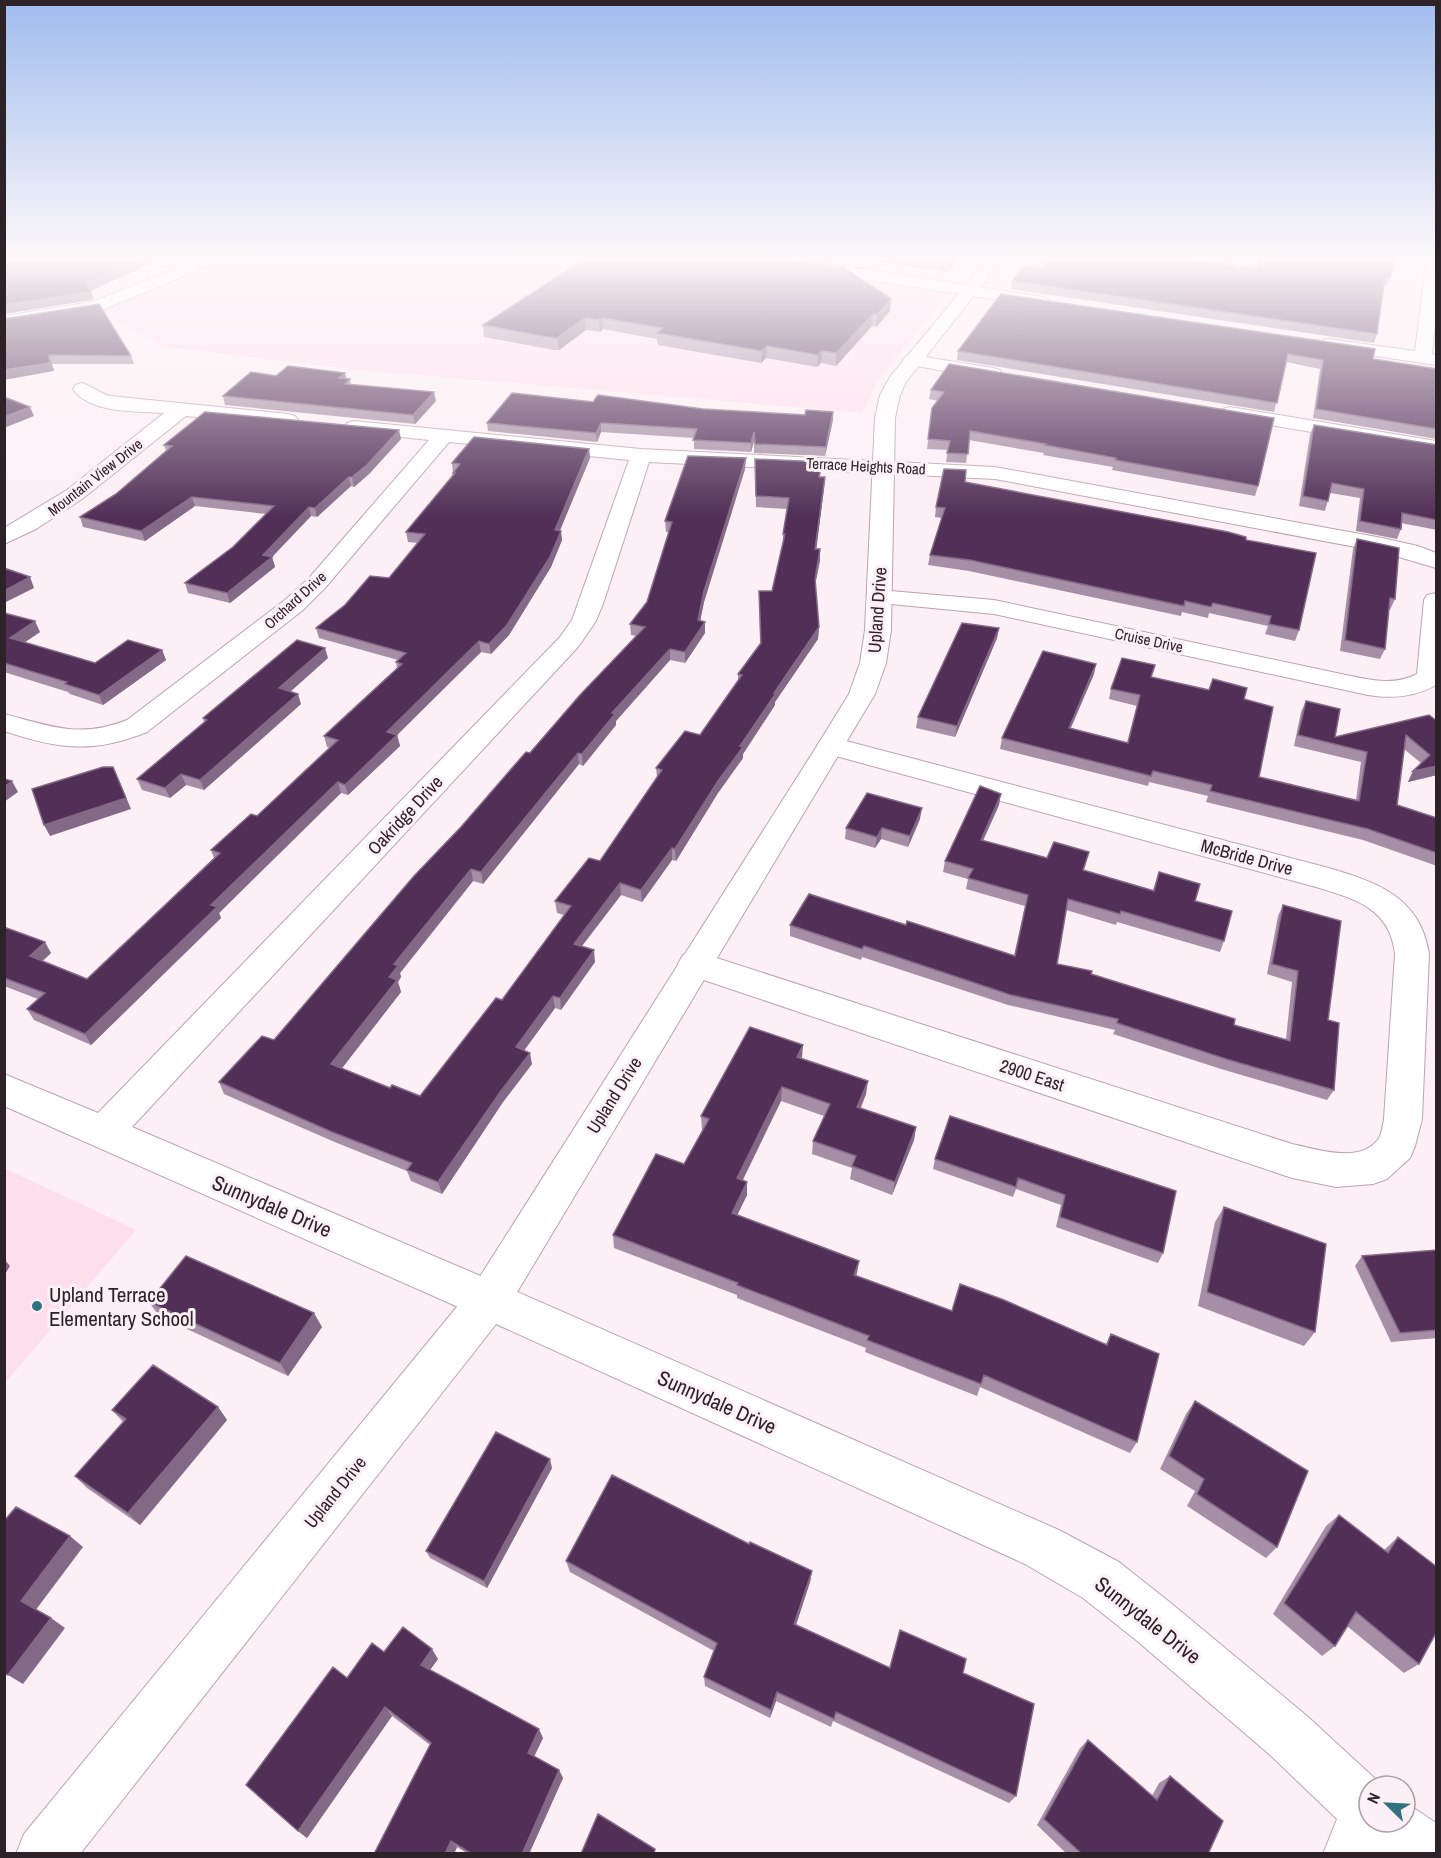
<svg xmlns="http://www.w3.org/2000/svg" width="1441" height="1858" font-family="'Archivo Narrow',sans-serif">
<rect width="100%" height="100%" fill="#fceff5"/>
<path fill="#fddeed" d="M253 256H684L947 295 877 381 863 413 350 369 165 347 97 311Z
M4 1168 136 1230 5 1383H4Z"/>
<g fill="none" stroke-linecap="round" stroke-linejoin="round">
<defs>
<path id="minor" d="M133 256H168L194 261 205 256H227L225 259 102 310 4 326V316L92 302 178 268 140 261Z
M736 256H776L1044 297 1052 302 1044 307 743 261Z
M1191 256H1234L1229 263C1219 266 1198 263 1191 256Z
M1427 256H1436V315L1432 354 1436 355V365L1323 348 1320 344 1323 340 1329 339 1415 351Z
M912 355 993 368 1000 370 1002 374 1000 378 993 380 906 364 903 360 906 356Z
M82 383C92 386 99 393 110 396L288 414 295 416 298 420 295 424 288 426 186 416 82 499 36 529 4 544V528L67 490 164 413C137 411 90 414 73 389L75 385Z
M1230 407 1436 441V453L1223 417 1220 413 1223 409Z
M354 421 641 449 995 467 1382 538 1418 546 1436 553V568L1382 552 995 479 649 462 604 601 596 621 578 647 132 1127 504 1286 1059 1530 1119 1562 1172 1604 1307 1716 1383 1786H1369V1822H1405V1802L1436 1823V1854H1323L1337 1819 1269 1754 1136 1640 1083 1598 1025 1564 474 1314 4 1106V1074L98 1113 560 637 572 620 629 460 449 442 325 588 303 610 147 732C93 754 58 749 4 731V714C51 726 79 739 127 720L285 600 309 578 429 440 347 431 344 427 347 423Z
M879 590 994 600 1346 675C1370 680 1394 686 1417 674L1424 600 1427 595 1436 593V685C1415 697 1392 699 1368 695L994 614 870 602 867 597 870 592Z
M831 737 1325 867C1374 881 1421 896 1429 954L1422 1119 1415 1146 1410 1158 1387 1179 1373 1184 1336 1187 1292 1178 683 973 678 964 683 955 695 951 1292 1144C1317 1149 1361 1165 1379 1138 1382 1133 1383 1124 1384 1119L1395 954C1390 908 1355 899 1316 887L821 752 817 746 821 740Z"/>
<path id="tertiary" d="M990 256H1005L906 382 900 395 895 418 891 630 886 663 875 694 504 1314 80 1854H16L24 1834 474 1286 817 746 849 694 860 663 865 630 875 418 880 395 890 377Z"/>
</defs>
<use href="#minor" stroke="#bea2af" stroke-width="2"/>
<use href="#tertiary" stroke="#bea2af" stroke-width="2"/>
<use href="#minor" fill="#fff" fill-rule="evenodd"/>
<use href="#tertiary" fill="#fff" fill-rule="evenodd"/>
</g>
<path fill="#a68fa6" d="M589 256 891 299 890 311 876 327 872 326 836 366 821 363 817 367 766 358 761 363 658 345 657 339 603 329 600 332 586 330 559 350H554L484 337 483 325Z
M795 256H815V259Z
M839 256H962L948 272Z
M1041 256H1193L1192 259 1256 268 1397 256 1389 281 1386 286H1384L1377 334 1374 343 1011 289 1012 281 1043 269Z
M1001 294 1373 359 1437 369V439L1313 418 1320 369 1286 362 1274 412 957 360 958 351Z
M4 319 131 356 134 364H52L54 371Z
M949 364 1258 486 1255 496 1112 470 1113 467 1043 455 1044 453 969 440 966 463 946 462 948 450 927 449 932 408 938 401 929 399 931 390Z
M276 376 350 379 351 384 436 401 415 424 225 405 223 396Z
M593 402 833 420 825 456 754 453V441L751 452 694 449V438L601 432 597 442 488 431 487 423Z
M1314 425 1437 445V530L1401 523V529L1397 539 1356 531 1360 498 1330 493 1325 511 1299 506 1310 434Z
M401 439 369 474 354 487 351 486 317 517 311 516 272 557 275 567 230 603 188 593 185 583 233 547 266 514 195 506 145 541 83 527 80 517 116 494 166 451 164 445Z
M589 449 590 458 560 530 562 540 551 567 509 635 491 654 481 652 397 735 400 746 348 795 341 793 219 913 221 918 91 1045 34 1020 27 1009 38 999 4 986V927L51 953 43 961 87 979 214 858 211 850 257 816 330 748 327 747 324 736 397 668 396 662 398 660 319 638 316 628 389 578 418 543 408 542 406 532 453 475 452 463Z
M755 459 822 462 820 477 824 488 816 549 820 560 815 584 819 627 818 639 775 702V705L743 754V758L718 793 676 861 672 860 642 902 621 895 582 946 595 962 561 1010 555 1008 524 1050 532 1064 503 1102 442 1194 411 1181 407 1171 337 1143 224 1094 219 1082 274 1040 461 827 636 636 631 635 630 624 647 602 669 532H666L665 521 745 469 704 602 700 621 705 633 685 663 670 660 616 721V725L583 766 579 764 483 884 473 881 400 973 401 977 398 982 401 992 342 1068 390 1088 420 1096 502 1000 564 915 557 913 555 901 600 861 657 777 656 768 700 735 738 682V674L760 644 759 591H772L783 544V534L787 509 756 507Z
M936 507 1246 540 1299 630 1295 641 1265 634 1268 626 1209 613 1208 618 1182 612 1181 616 969 571 928 565 930 555 942 518 935 517Z
M1357 539 1395 599 1390 610 1389 609 1385 649 1380 659 1340 651 1353 549Z
M4 613 40 632 24 642 95 663 162 650 166 660 103 705 70 694 68 692 4 672Z
M999 628 997 638 955 737 916 728 918 717Z
M328 658 290 692 301 704 204 790 186 785 170 798 142 790 137 779 204 722 203 718Z
M1094 674 1071 728 1127 743 1137 706 1109 699 1111 689 1151 677 1244 699 1259 777 1356 800 1361 762 1294 746 1301 712 1306 701 1335 737 1429 715 1437 775 1408 782 1413 771 1421 763 1404 749 1397 805 1437 818V866L1363 840 1206 802 1208 796 1149 782 1148 786 1000 749 1002 738Z
M999 805 983 841 1047 858 1086 863 1084 870 1153 890 1159 872 1195 901 1224 941 1220 952 1117 922 1116 925 1066 910 1057 964 1091 974 1234 1025 1286 1039 1292 982 1267 974 1278 916 1283 905 1328 1020 1334 1090 1327 1100 1221 1069 1113 1034 1115 1030 1008 1005 862 957 861 960 790 936V925H906L1014 956 1025 906 966 889 968 879 943 872 945 861Z
M920 819 908 847 881 839 875 848 845 839 846 828Z
M802 1058 866 1094 861 1108 916 1127 914 1140 892 1195 850 1179 852 1168 812 1154 813 1141 824 1116 781 1101 743 1180 747 1182V1195L737 1215 859 1261 856 1276 952 1311 1106 1344 1111 1334 1137 1442 1130 1453 980 1387 977 1396 865 1352 866 1348 737 1298V1295L614 1248 613 1235 684 1164 703 1130H702L701 1116Z
M950 1116 1163 1253 1158 1263 1056 1227 1061 1205 1016 1189 1013 1197 933 1169 935 1159Z
M1224 1207 1315 1332 1304 1346 1198 1306 1215 1222Z
M1437 1250V1338L1391 1342 1355 1266 1362 1256Z
M149 1302 322 1327 288 1376 159 1316Z
M1195 1401 1277 1547 1266 1558 1187 1506 1195 1491 1160 1469 1186 1414Z
M218 1407 227 1420 140 1525 87 1488 75 1476 123 1422 112 1410Z
M552 1468 487 1588 430 1558 426 1551Z
M1339 1515 1384 1550 1398 1537 1419 1664 1404 1673 1347 1626 1335 1646 1322 1656 1273 1614 1326 1526Z
M749 1544 812 1571 810 1582 796 1625 889 1668 897 1640 900 1630 963 1673 1016 1796 1009 1803 833 1721 831 1727 776 1701 770 1718 705 1686 704 1677 714 1651 570 1572 566 1561Z
M384 1652 438 1659 430 1670 543 1738 534 1756 559 1770 563 1778 529 1854H468L457 1847 454 1854H374L430 1745 392 1716 307 1838 298 1831 347 1678Z
M1088 1740 1152 1796 1159 1783 1170 1776 1208 1854H1067L1037 1825 1080 1748Z"/>
<path fill="#846986" d="M953 256H962L948 272 949 261Z
M146 257 148 265 90 291 87 283Z
M91 291 94 299 91 300 4 314V305Z
M891 299 890 311 876 327 877 315Z
M873 314 872 326 836 366V353Z
M585 318 586 330 559 350 557 338Z
M602 318 603 329 600 332 599 320Z
M767 346 766 358 761 363 762 351Z
M822 351 821 363 817 367 818 355Z
M49 355 54 371 4 380V370Z
M345 373 347 381 339 378Z
M434 392 436 401 415 424 413 415Z
M30 407 34 416 4 428V417Z
M833 412V420L825 456 826 447Z
M601 423V432L597 442 596 433Z
M399 430 401 439 369 474 354 487 352 477Z
M754 432V441L751 452V443Z
M589 449 590 458 556 540 555 530Z
M746 458 745 469 704 602 698 632V620L704 591Z
M349 477 351 486 317 517 315 508Z
M825 477 824 488 815 560V549Z
M192 497 195 506 145 541 141 531Z
M309 507 311 516 272 557 275 567 230 603 227 593Z
M561 531 562 540 551 567 509 635 491 654 489 644Z
M820 549V560L814 591 815 579Z
M30 577 34 588 4 603V591Z
M35 621 40 632 15 649 10 638Z
M705 622V633L685 663V652Z
M819 627 818 639 775 702V705L743 754V758L718 793 676 861 675 849 774 693Z
M999 628 997 638 955 737 957 726Z
M479 641 481 652 397 735 400 746 348 795 345 785 387 732Z
M325 648 328 658 282 699 279 688Z
M670 649V660L616 721V725L583 766 582 754 612 713Z
M162 650 166 660 103 705 99 695Z
M1096 664 1094 674 1066 738 1069 728Z
M298 694 301 704 204 790 200 780Z
M578 753 579 764 483 884 481 872Z
M1437 766V775L1408 782 1413 771Z
M181 774 186 785 170 798 165 788Z
M118 778 131 809 50 836 44 825Z
M12 781 18 792 4 802V787Z
M338 782 341 793 219 913 221 918 91 1045 85 1034 211 905Z
M1001 794 999 805 978 851 981 840Z
M922 808 920 819 908 847 910 836Z
M882 828 881 839 875 848 877 837Z
M672 848V860L642 902 641 890Z
M471 869 473 881 400 973 401 977 398 982 401 992 336 1076 331 1064 394 964Z
M620 883 621 895 575 955 574 944Z
M45 942 51 953 36 966 30 956Z
M594 950 595 962 561 1010 560 998Z
M553 996 555 1008 518 1059 516 1047Z
M803 1045 802 1058 797 1057Z
M530 1053 532 1064 503 1102 442 1194 438 1182 501 1091Z
M868 1081 866 1094 855 1120 857 1107Z
M782 1087 781 1101 737 1191V1178Z
M916 1127 914 1140 892 1195 895 1182Z
M747 1182V1195L732 1226V1213Z
M4 1259 10 1266 4 1276Z
M859 1261 857 1273 852 1287 854 1275Z
M314 1313 322 1327 288 1376 280 1363Z
M218 1407 227 1420 140 1525 128 1513Z
M550 1459 552 1468 487 1588 484 1581Z
M70 1536 83 1547 35 1611 21 1601Z
M812 1571 810 1582 793 1634 794 1624Z
M51 1618 65 1628 23 1684 8 1675Z
M432 1649 438 1659 427 1674 421 1665Z
M777 1692 776 1701 770 1718 771 1710Z
M385 1707 392 1716 307 1838 298 1831Z
M539 1729 543 1738 532 1761 528 1753Z
M559 1770 563 1778 529 1854H522Z
M451 1841 457 1847 454 1854H445Z"/>
<path fill="#512f57" stroke="#846986" stroke-width="1.5" d="M4 256H143L146 257 87 283 91 291 89 292 4 305Z
M589 256H771L843 267 891 299 877 315 873 314 836 353 822 351 818 355 767 346 762 351 657 333 663 328 602 318 599 320 585 318 557 338H553L483 325Z
M917 256H953L949 261Z
M1044 256H1192L1190 259 1256 268 1262 256H1397L1389 279 1385 278 1377 334 1012 281 1024 266 1046 270Z
M1001 294 1375 349 1373 359 1437 369V429L1316 409 1323 360 1288 354 1277 403 958 351Z
M99 304 131 356 49 355 50 363 4 370V319Z
M949 364 1274 418 1258 486 1115 460 1116 458 1045 445 1046 444 970 431 968 454 947 453 950 441 928 439 932 408 944 392 931 390Z
M288 366 345 373 339 378 350 379 345 384 434 392 413 415 223 396 251 372 276 376Z
M512 393 593 402 598 395 703 409 805 415 806 410 833 412 826 447 755 444 754 432 751 443 693 440 697 429 601 423 596 433 487 423Z
M4 397 30 407 4 417Z
M205 412 399 430 367 465 352 477H349L315 508 309 507 263 555 272 557 227 593 185 583 233 547 274 506 192 497 141 531 80 517 116 494 172 446 164 445Z
M1314 425 1437 445V520L1402 513 1401 529 1360 521 1364 489 1332 483 1328 501 1303 496Z
M474 437 589 449 555 530 561 531 550 557 507 625 489 644 479 641 387 732 397 735 345 785 338 782 211 905 217 907 85 1034 27 1009 45 993 4 978V927L45 942 30 956 87 979 220 853 211 850 251 814 257 816 338 740 324 736 402 664 396 662 406 653 316 628 345 605 370 576 389 578 425 534 406 532 455 473H453L460 464 452 463Z
M688 456 746 458 704 591 698 620 705 622 685 652 670 649 612 713 615 714 582 754 578 753 481 872 471 869 394 964 398 966 389 977 397 980 331 1064 390 1088 392 1085 420 1096 496 998 502 1000 571 906 555 901 589 858 600 861 662 770 656 768 685 731 700 735 742 675 738 674 761 643 759 591H772L785 534H783L789 498 756 496 755 459 822 462 819 477H825L815 549H820L815 579 819 627 774 693H776L740 746 743 747 718 781 675 849 672 848 641 890 620 883 574 944 594 950 560 998 553 996 516 1047 530 1053 501 1091 438 1182 407 1170 412 1163 332 1132 219 1082 262 1036 274 1040 414 876 461 827 526 752 530 753 580 695 645 627 630 624 647 602 672 522 665 521Z
M944 469 966 470 965 482 1228 532 1246 537V540L1316 553 1299 630 1269 624 1271 616 1213 603 1211 607 1185 601 1184 606 970 560 930 555 945 508 936 507Z
M1357 539 1399 548 1395 599 1390 598 1385 649 1345 640Z
M4 568 30 577 4 591Z
M4 613 35 621 10 638 95 663 128 640 162 650 99 695 65 684 67 682 4 663Z
M962 623 999 628 957 726 918 717Z
M297 640 325 648 279 688 298 694 200 780 181 774 165 788 137 779 207 720 203 718Z
M1043 651 1096 664 1069 728 1128 743 1140 695 1111 689 1122 658 1155 665 1151 677 1209 690 1213 679 1247 688 1244 699 1273 707 1259 777 1359 801 1367 752 1298 735 1306 701 1340 709 1335 737 1429 715 1437 721V766L1413 771 1430 755 1406 735 1397 805 1437 818V853L1368 829 1210 791 1212 785 1153 771 1151 776 1002 738Z
M103 767H113L126 798 44 825 32 789Z
M4 779 12 781 4 787Z
M980 786 1001 794 981 840 1047 858 1054 842 1089 852 1083 870 1154 891 1159 872 1200 884 1195 901 1232 911 1224 941 1121 911 1120 914 1068 899 1057 964 1092 971 1091 974 1235 1019 1234 1025 1290 1041 1298 971 1272 964 1283 905 1341 921 1328 1020 1339 1023 1334 1090 1226 1059 1117 1023 1118 1019 1011 995 864 946 862 949 790 925 809 894 906 925 907 921 1015 956 1028 895 968 878 973 869 945 861Z
M867 793 922 808 910 836 882 828 877 837 846 828Z
M750 1027 803 1045 797 1057 868 1081 857 1107 916 1127 895 1182 852 1166 856 1156 813 1141 830 1104 782 1087 737 1178 747 1182 732 1213 859 1261 854 1275 952 1311 960 1284 1004 1300 1107 1345 1111 1334 1159 1354 1137 1442 984 1375 981 1384 867 1340 869 1336 737 1285 738 1283 613 1235 656 1154 684 1164 709 1119 701 1116Z
M950 1116 1176 1191 1163 1253 1060 1217 1065 1195 1018 1178 1016 1187 935 1159Z
M1224 1207 1326 1244 1315 1332 1207 1292Z
M1437 1250V1330L1400 1333 1362 1256Z
M186 1256 314 1313 280 1363 149 1302Z
M153 1365 218 1407 128 1513 75 1476 126 1419 112 1410Z
M1195 1401 1308 1471 1277 1547 1197 1494 1204 1479 1169 1456Z
M496 1432 550 1459 484 1581 426 1551Z
M612 1475 749 1544 750 1542 812 1571 794 1624 890 1668 900 1630 966 1659 963 1673 1034 1704 1016 1796 836 1712 834 1719 777 1692 771 1710 704 1677 717 1643 566 1561Z
M16 1507 70 1536 21 1601 51 1618 8 1675 4 1673V1521Z
M1339 1515 1388 1553 1398 1537 1437 1567V1631L1419 1664 1356 1612 1335 1646 1284 1603Z
M403 1627 432 1649 421 1665 539 1729 528 1753 559 1770 522 1854H472L451 1841 445 1854H374L431 1743 385 1707 298 1831 246 1785 333 1667 347 1678 372 1643 384 1652Z
M1088 1740 1157 1800 1170 1776 1223 1821 1208 1854H1082L1044 1819Z
M598 1814 655 1849 654 1854H581Z"/>
<linearGradient id="sky" x2="0" y2="1"><stop stop-color="#9fbcee"/><stop offset="0.5" stop-color="#fef8fa"/><stop offset="1" stop-color="#fef8fa" stop-opacity="0"/></linearGradient>
<rect width="1441" height="517" fill="url(#sky)"/>
<circle fill="#2f7383" stroke="#fceff5" stroke-width="2" cx="37" cy="1306" r="6"/>
<g text-anchor="middle" dominant-baseline="central" stroke-width="6" stroke-linejoin="round" paint-order="stroke">
<g font-size="15" fill="#2d2227" stroke="#fceff5">
<text transform="translate(866 466) rotate(3)">Terrace Heights Road</text>
<text transform="translate(95 477) rotate(-38)">Mountain View Drive</text>
<text transform="translate(295 600) rotate(-42)">Orchard Drive</text>
<text transform="translate(1149 640) rotate(12)">Cruise Drive</text>
</g>
<g font-size="18" fill="#2d2227" stroke="#fceff5">
<text transform="translate(877 610) rotate(-86)">Upland Drive</text>
<text transform="translate(405 815) rotate(-47)">Oakridge Drive</text>
<text transform="translate(1247 857) rotate(15)">McBride Drive</text>
<text transform="translate(1032 1075) rotate(18)">2900 East</text>
<text transform="translate(614 1095) rotate(-58)">Upland Drive</text>
<text transform="translate(335 1492) rotate(-51)">Upland Drive</text>
</g>
<g font-size="21" fill="#2d2227" stroke="#fceff5">
<text transform="translate(272 1206) rotate(23)">Sunnydale Drive</text>
<text transform="translate(717 1402) rotate(24)">Sunnydale Drive</text>
<text transform="translate(1148 1620) rotate(38)">Sunnydale Drive</text>
</g>
<g font-size="21" fill="#2d2227" stroke="#fceff5" text-anchor="start">
<text x="49" y="1294">Upland Terrace<tspan x="49" dy="24">Elementary School</tspan></text>
</g>
</g>
<rect width="1441" height="1858" fill="none" stroke="#2d2227" stroke-width="12"/>
<g transform="translate(1387 1804) rotate(294)"><circle r="28" fill="#fceff5" stroke="#a99da3" stroke-width="1.5"/>
<path d="M0-4.5L10 22L0 15L-10 22Z" fill="#2f7383"/>
<text y="-9" font-size="16" font-weight="bold" text-anchor="middle" fill="#2d2227">N</text>
</g>
</svg>
